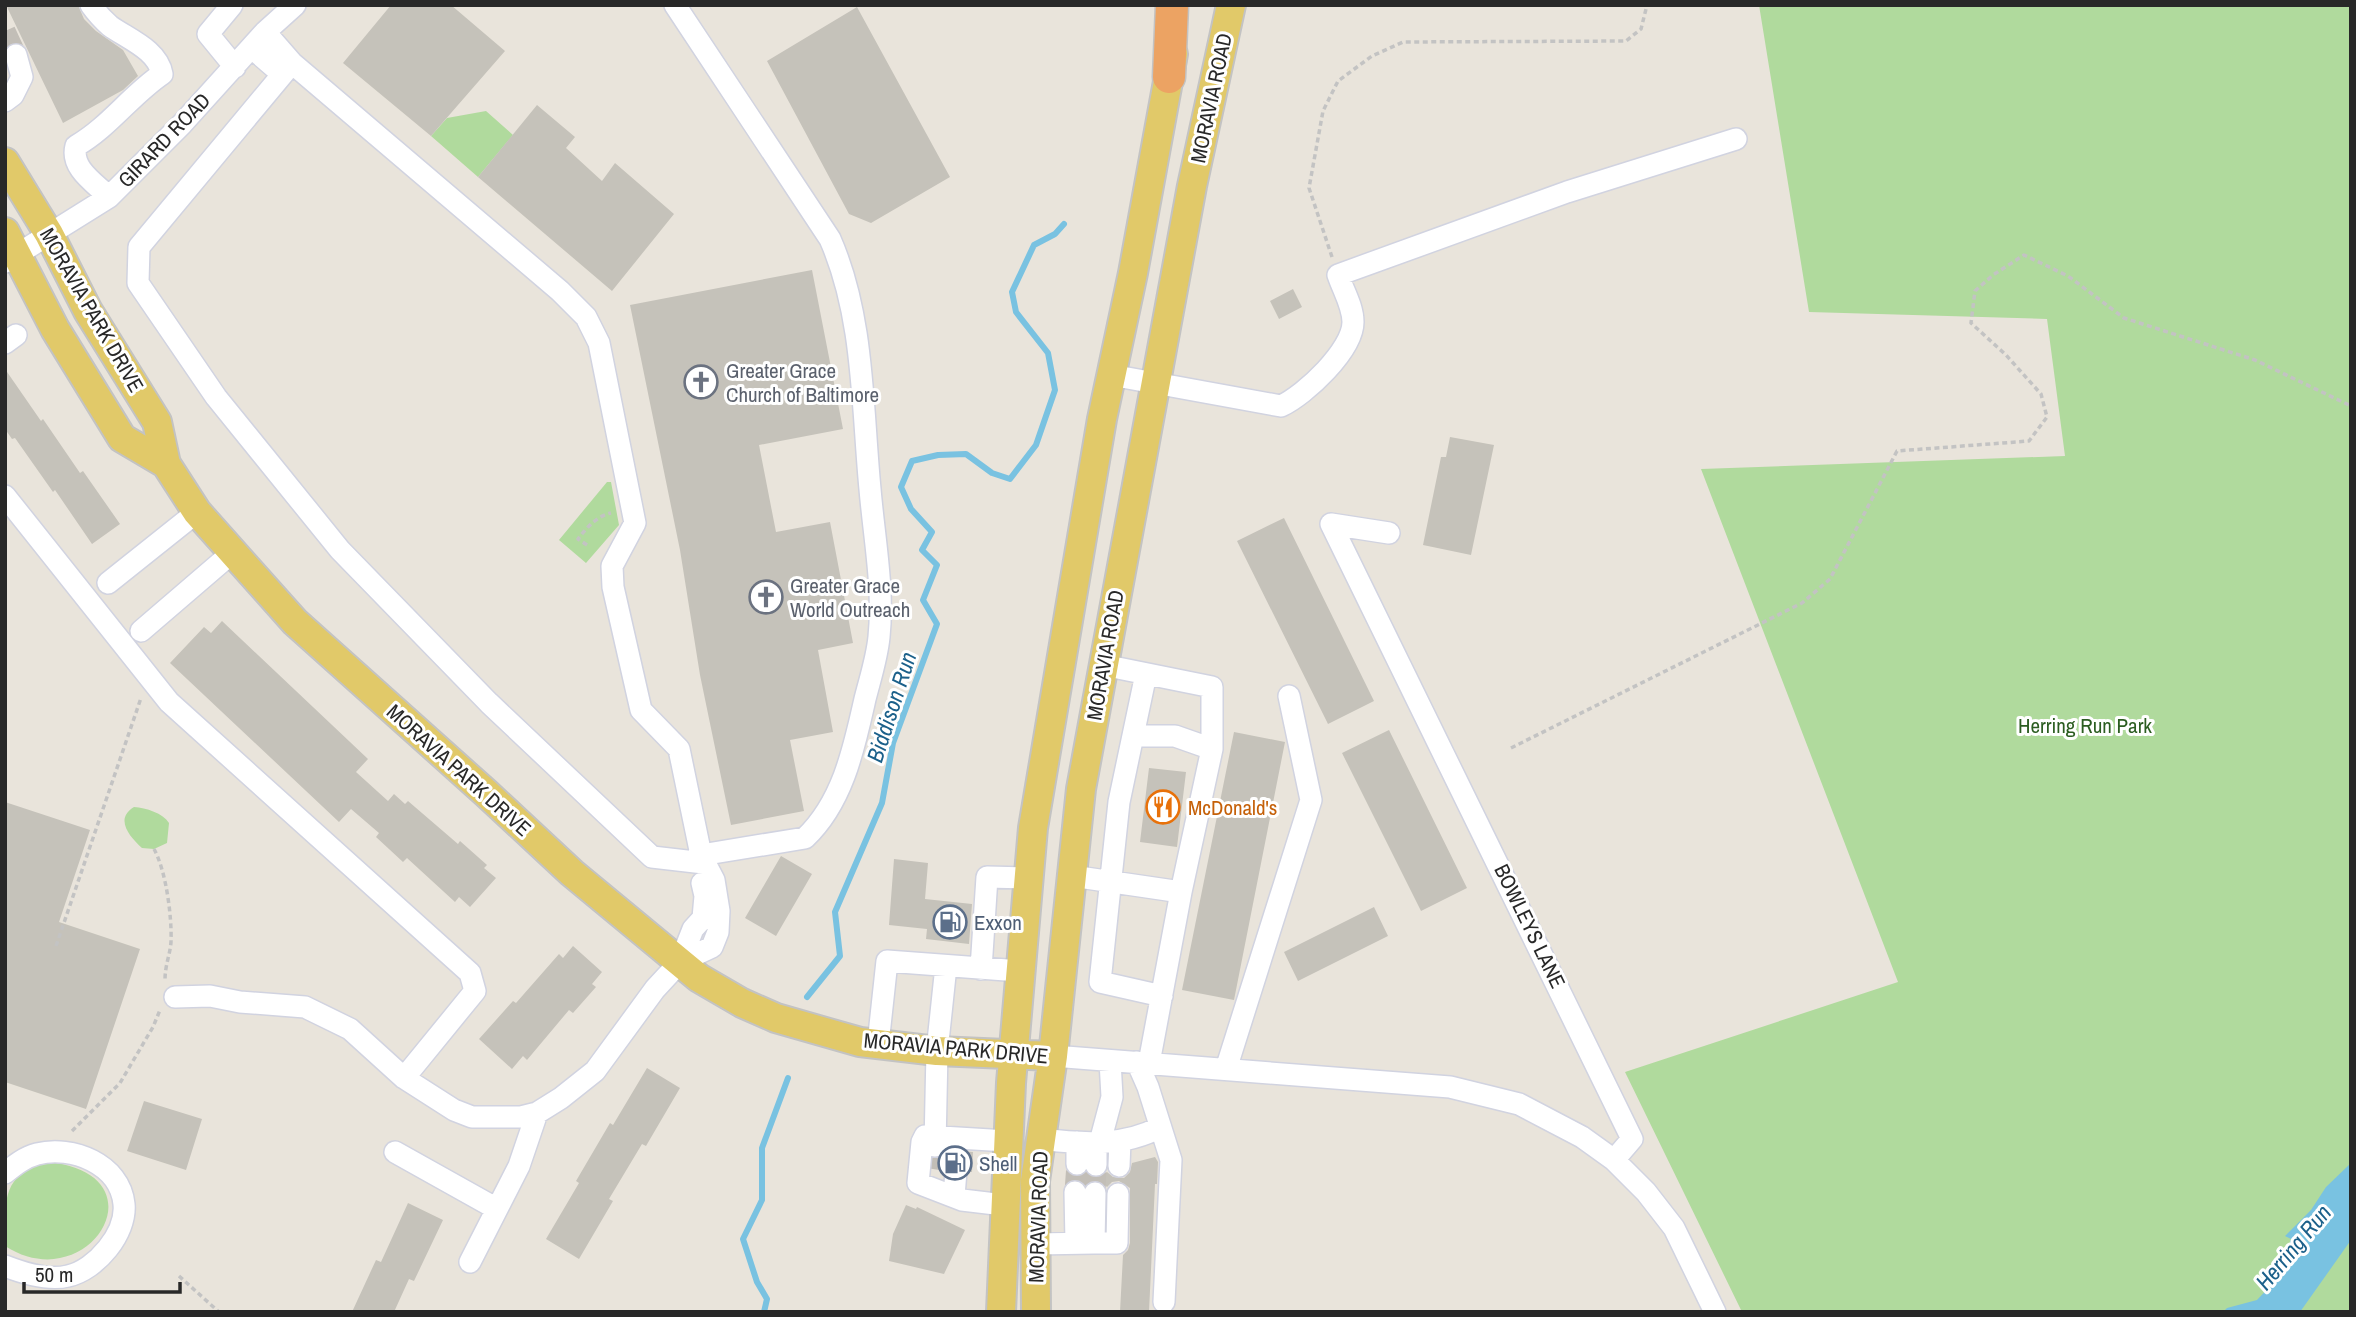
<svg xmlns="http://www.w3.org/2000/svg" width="2356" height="1317" font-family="'Archivo Narrow',sans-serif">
<rect width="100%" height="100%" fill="#e9e4db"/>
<path fill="#b0da9d" d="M1759 5H2351V1312H1742L1625 1072 1898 982 1701 469 2065 456 2047 319 1809 312Z
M486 111 513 135 478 177 431 136 447 118Z
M607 482H611L619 525 586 563 559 540Z
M134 807C146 808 163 813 169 823L167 843 154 849 142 848C130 837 114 819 134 807Z
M48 1162C166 1174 89 1300 5 1246 5 1205 0 1173 48 1162Z"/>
<path fill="#79c2e1" d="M2351 1163V1240L2300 1312H2223L2227 1308 2257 1300 2288 1267 2286 1256 2291 1239 2285 1236 2311 1210 2326 1187Z"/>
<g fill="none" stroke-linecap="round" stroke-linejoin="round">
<path stroke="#79c2e1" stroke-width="6" d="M807 997 840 956 835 912 882 803 893 743 937 624 923 600 937 565 922 550 932 532 911 509 901 487 912 461 938 455 966 454 992 473 1010 479 1036 445 1055 390 1048 353 1016 312 1012 292 1034 245 1055 234 1064 224
M764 1312 767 1299 757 1282 743 1239 762 1200V1148L788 1078"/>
</g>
<path fill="#c5c2ba" d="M6 5H78L84 19 96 31 123 50 138 76 123 90 63 123Z
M391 5H451L505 51 431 136 343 63Z
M857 7 950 177 871 223 849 214 767 61Z
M537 105 575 137 566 148 602 181 615 163 674 214 612 291 478 177Z
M812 270 843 429 759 445 776 532 830 522 853 643 818 650 833 732 790 740 804 811 731 825 700 675 680 550 630 305Z
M1293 289 1302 307 1279 319 1270 301Z
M5 369 41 421 43 419 80 473 83 471 120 524 92 544 55 490 53 492 15 438 12 439 5 429Z
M1450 437 1494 445 1471 555 1423 545 1441 457H1446Z
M1284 518 1374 701 1328 724 1237 541Z
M222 621 368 759 356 772 388 801 394 794 405 804 408 801 458 844 460 841 487 865 484 868 496 878 470 907 459 897 455 902 407 858 403 862 376 837 379 833 351 809 339 822 170 663 204 627 211 633Z
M1389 730 1467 888 1421 911 1342 753Z
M1234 732 1285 742 1234 1000 1182 990Z
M1149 768 1186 772 1177 847 1140 842Z
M5 802 90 830 59 922 140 949 86 1109 5 1082Z
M781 856 812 874 776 936 745 918Z
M894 859 928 863 925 899 972 904 969 944 926 939 927 929 889 925Z
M1374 907 1388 936 1298 981 1284 952Z
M573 946 602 972 592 984 596 987 573 1013 569 1010 527 1060 523 1056 512 1069 479 1039 513 1001 516 1003 559 954 563 958Z
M647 1068 680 1088 646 1146 642 1144 609 1199 613 1201 579 1259 546 1239 579 1183 576 1181 610 1123 613 1125Z
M144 1101 202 1119 186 1170 127 1151Z
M947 1150 973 1152 972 1172H969L964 1161 956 1158 946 1163 943 1170 933 1169 934 1159 942 1157Z
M1155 1157 1158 1162 1157 1184H1155L1149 1312H1120L1123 1255 1128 1250 1130 1243V1188L1119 1181 1112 1182 1107 1187 1102 1182 1096 1180 1086 1184 1076 1177 1086 1173 1097 1178 1107 1172 1113 1177 1124 1178 1130 1172 1132 1163Z
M408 1203 443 1220 414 1281 409 1279 394 1312H352L376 1260 381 1262Z
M906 1205 916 1209 917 1207 965 1230 944 1274 889 1261 893 1234Z"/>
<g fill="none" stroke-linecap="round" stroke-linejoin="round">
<path stroke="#c2beb7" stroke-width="21" stroke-dasharray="21 10" stroke-linecap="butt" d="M5 31 16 55
M933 1169 935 1146
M956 1171 958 1147
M1075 1192 1077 1164
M1095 1193 1096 1165"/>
<defs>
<path id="minor" d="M91 5C96 12 103 20 110 26 128 39 158 50 162 74 131 95 109 127 76 146 70 168 95 183 109 197
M232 5 208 34 235 67
M675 5 830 239C864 316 862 405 870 489 874 537 884 588 879 637 877 658 870 679 865 699 854 748 843 802 805 838L701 855
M265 32 292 63 560 291 586 317 599 343 635 523 612 566 613 587 641 710 679 749 701 855 714 880 719 911 718 932 712 947 680 962
M252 48 282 74
M292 63 139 247 138 283 216 397 340 550 489 703 652 857 704 863
M5 101 13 95 22 77 16 55
M5 262 109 197 182 124 265 32 295 5
M5 343 16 335
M1111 375 1281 406C1305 395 1353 350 1353 322 1353 306 1343 290 1338 275L1567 192 1736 139
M5 496 169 702 470 973 475 991 404 1078
M1331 524 1632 1139 1614 1160
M1331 524 1389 533
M108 583 197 512
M141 631 233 552
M1103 665 1212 687V749L1181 892 1149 1063
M1146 674 1119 802 1100 982 1162 996
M1134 736H1175L1212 749
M1072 876 1181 892
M981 969 987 877 1028 878
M175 997 210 996 240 1002 305 1007 350 1029 404 1078 454 1110 472 1117H521L537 1113 561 1098 595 1071 655 989 680 962 693 929 703 918 705 896 702 883
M878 1044 887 961 1020 971
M1053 1056 1450 1087 1519 1104 1582 1137 1614 1160 1646 1192 1674 1228 1715 1312
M1137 1062 1148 1087 1171 1160 1164 1302
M1226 1069 1311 800 1289 696
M1041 1139C1081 1144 1124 1147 1160 1127
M1100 1142 1112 1097 1110 1061
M935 1146 937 1051 946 966
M395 1152 497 1209
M1077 1164V1142
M1096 1165V1142
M1119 1166 1120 1141
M5 1173C15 1165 25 1157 37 1154 72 1145 120 1164 124 1204 127 1233 96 1270 68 1276 49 1281 23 1273 5 1266
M1075 1192 1076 1243
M954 1196 956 1171
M1004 1205 962 1200 918 1183 922 1142 925 1136 1007 1141
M1094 1243H1117L1118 1194
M1036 1244 1094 1243 1095 1193
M470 1262 519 1166 537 1113"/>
<path id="major" d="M5 162 49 234 88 311 157 422 166 464 197 512 295 622 486 793 572 873 699 978 742 1003 776 1018 860 1042 937 1051 1053 1056
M5 232 55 329 122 438 166 464
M1001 1312 1011 1083 1033 828 1102 419 1133 273 1173 54
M1036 1312 1035 1181 1053 1056 1081 789 1192 186 1231 5"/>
<path id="highway" d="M1169 77 1172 5"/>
</defs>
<use href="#minor" stroke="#d1d3e0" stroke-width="24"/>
<use href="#major" stroke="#c3c3c3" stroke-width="32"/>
<use href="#highway" stroke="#c3c3c3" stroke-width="35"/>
<path stroke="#c3c3c3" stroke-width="3.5" stroke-dasharray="5 3.5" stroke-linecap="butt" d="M1332 257 1309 188 1323 111 1338 81 1372 56 1403 42 1626 41 1641 29 1647 5
M587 545 578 539C587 527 597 516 611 513
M1511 748 1802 603 1830 579 1897 451 2029 441 2047 417 2041 394 2006 355 1971 323 1975 291 1993 275 2024 255 2068 276 2124 318 2255 360 2351 406
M154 849C166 871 172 916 171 942 170 955 165 965 165 980
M56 946 141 698
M72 1131 120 1083 153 1027 160 1010
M179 1276 219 1312"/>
<use href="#minor" stroke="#fff" stroke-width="21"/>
<use href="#major" stroke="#e1c969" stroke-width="28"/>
<use href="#highway" stroke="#eca363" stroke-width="32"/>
</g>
<defs>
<symbol id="church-ring" viewBox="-11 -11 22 22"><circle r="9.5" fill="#fff" stroke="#6b7280" stroke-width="1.5"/><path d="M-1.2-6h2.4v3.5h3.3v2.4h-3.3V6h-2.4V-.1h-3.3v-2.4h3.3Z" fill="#6b7280"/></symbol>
<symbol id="restaurant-ring" viewBox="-11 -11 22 22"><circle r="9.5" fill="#fff" stroke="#e8710a" stroke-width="1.5"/><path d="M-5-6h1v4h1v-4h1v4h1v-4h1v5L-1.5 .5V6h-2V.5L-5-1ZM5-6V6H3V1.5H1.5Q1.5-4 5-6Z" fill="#e8710a"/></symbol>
<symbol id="fuel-ring" viewBox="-11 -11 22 22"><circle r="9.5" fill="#fff" stroke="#5c6f8a" stroke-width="1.5"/><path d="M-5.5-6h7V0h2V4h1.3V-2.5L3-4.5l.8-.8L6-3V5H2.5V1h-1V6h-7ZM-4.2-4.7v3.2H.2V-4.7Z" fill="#5c6f8a"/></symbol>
</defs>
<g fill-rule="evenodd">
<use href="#church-ring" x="682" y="363" width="38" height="38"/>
<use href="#church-ring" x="747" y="578" width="38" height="38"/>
<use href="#restaurant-ring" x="1144" y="788" width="38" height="38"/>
<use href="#fuel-ring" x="931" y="903" width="38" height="38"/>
<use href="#fuel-ring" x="936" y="1144" width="38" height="38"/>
</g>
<g text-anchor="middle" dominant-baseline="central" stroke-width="6" stroke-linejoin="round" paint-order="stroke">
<g font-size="21" fill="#282828" stroke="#fff">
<text transform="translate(1211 98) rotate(-78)">MORAVIA ROAD</text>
<text transform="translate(164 140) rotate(-46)">GIRARD ROAD</text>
<text transform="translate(92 310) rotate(60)">MORAVIA PARK DRIVE</text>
<text transform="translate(1105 655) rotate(-80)">MORAVIA ROAD</text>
<text transform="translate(459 770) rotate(42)">MORAVIA PARK DRIVE</text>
<text transform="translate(1530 926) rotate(64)">BOWLEYS LANE</text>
<text transform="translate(956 1048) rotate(5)">MORAVIA PARK DRIVE</text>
<text transform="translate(1038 1217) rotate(-88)">MORAVIA ROAD</text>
</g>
<g font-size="21" fill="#5b616d" stroke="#fff" text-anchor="start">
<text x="726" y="370">Greater Grace<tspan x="726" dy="24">Church of Baltimore</tspan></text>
<text x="790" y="585">Greater Grace<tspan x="790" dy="24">World Outreach</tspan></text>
</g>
<g font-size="21" fill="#2b5d21" stroke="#fff">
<text x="2085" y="725">Herring Run Park</text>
</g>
<g font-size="21" fill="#c56008" stroke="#fff" text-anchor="start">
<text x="1188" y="807">McDonald's</text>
</g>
<g font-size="21" fill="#4e5e75" stroke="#fff" text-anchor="start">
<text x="974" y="922">Exxon</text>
<text x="979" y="1163">Shell</text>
</g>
<g font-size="23" font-style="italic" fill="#1b608a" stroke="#fff">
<text transform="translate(891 707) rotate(-72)">Biddison Run</text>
<text transform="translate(2293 1247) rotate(-50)">Herring Run</text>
</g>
</g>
<rect width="2356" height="1317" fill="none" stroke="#282828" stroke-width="14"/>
<path d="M24 1282v10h156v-10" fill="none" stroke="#282828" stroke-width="3.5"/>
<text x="35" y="1282" font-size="21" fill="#282828" stroke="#ffffff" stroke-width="5" paint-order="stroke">50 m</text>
</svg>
